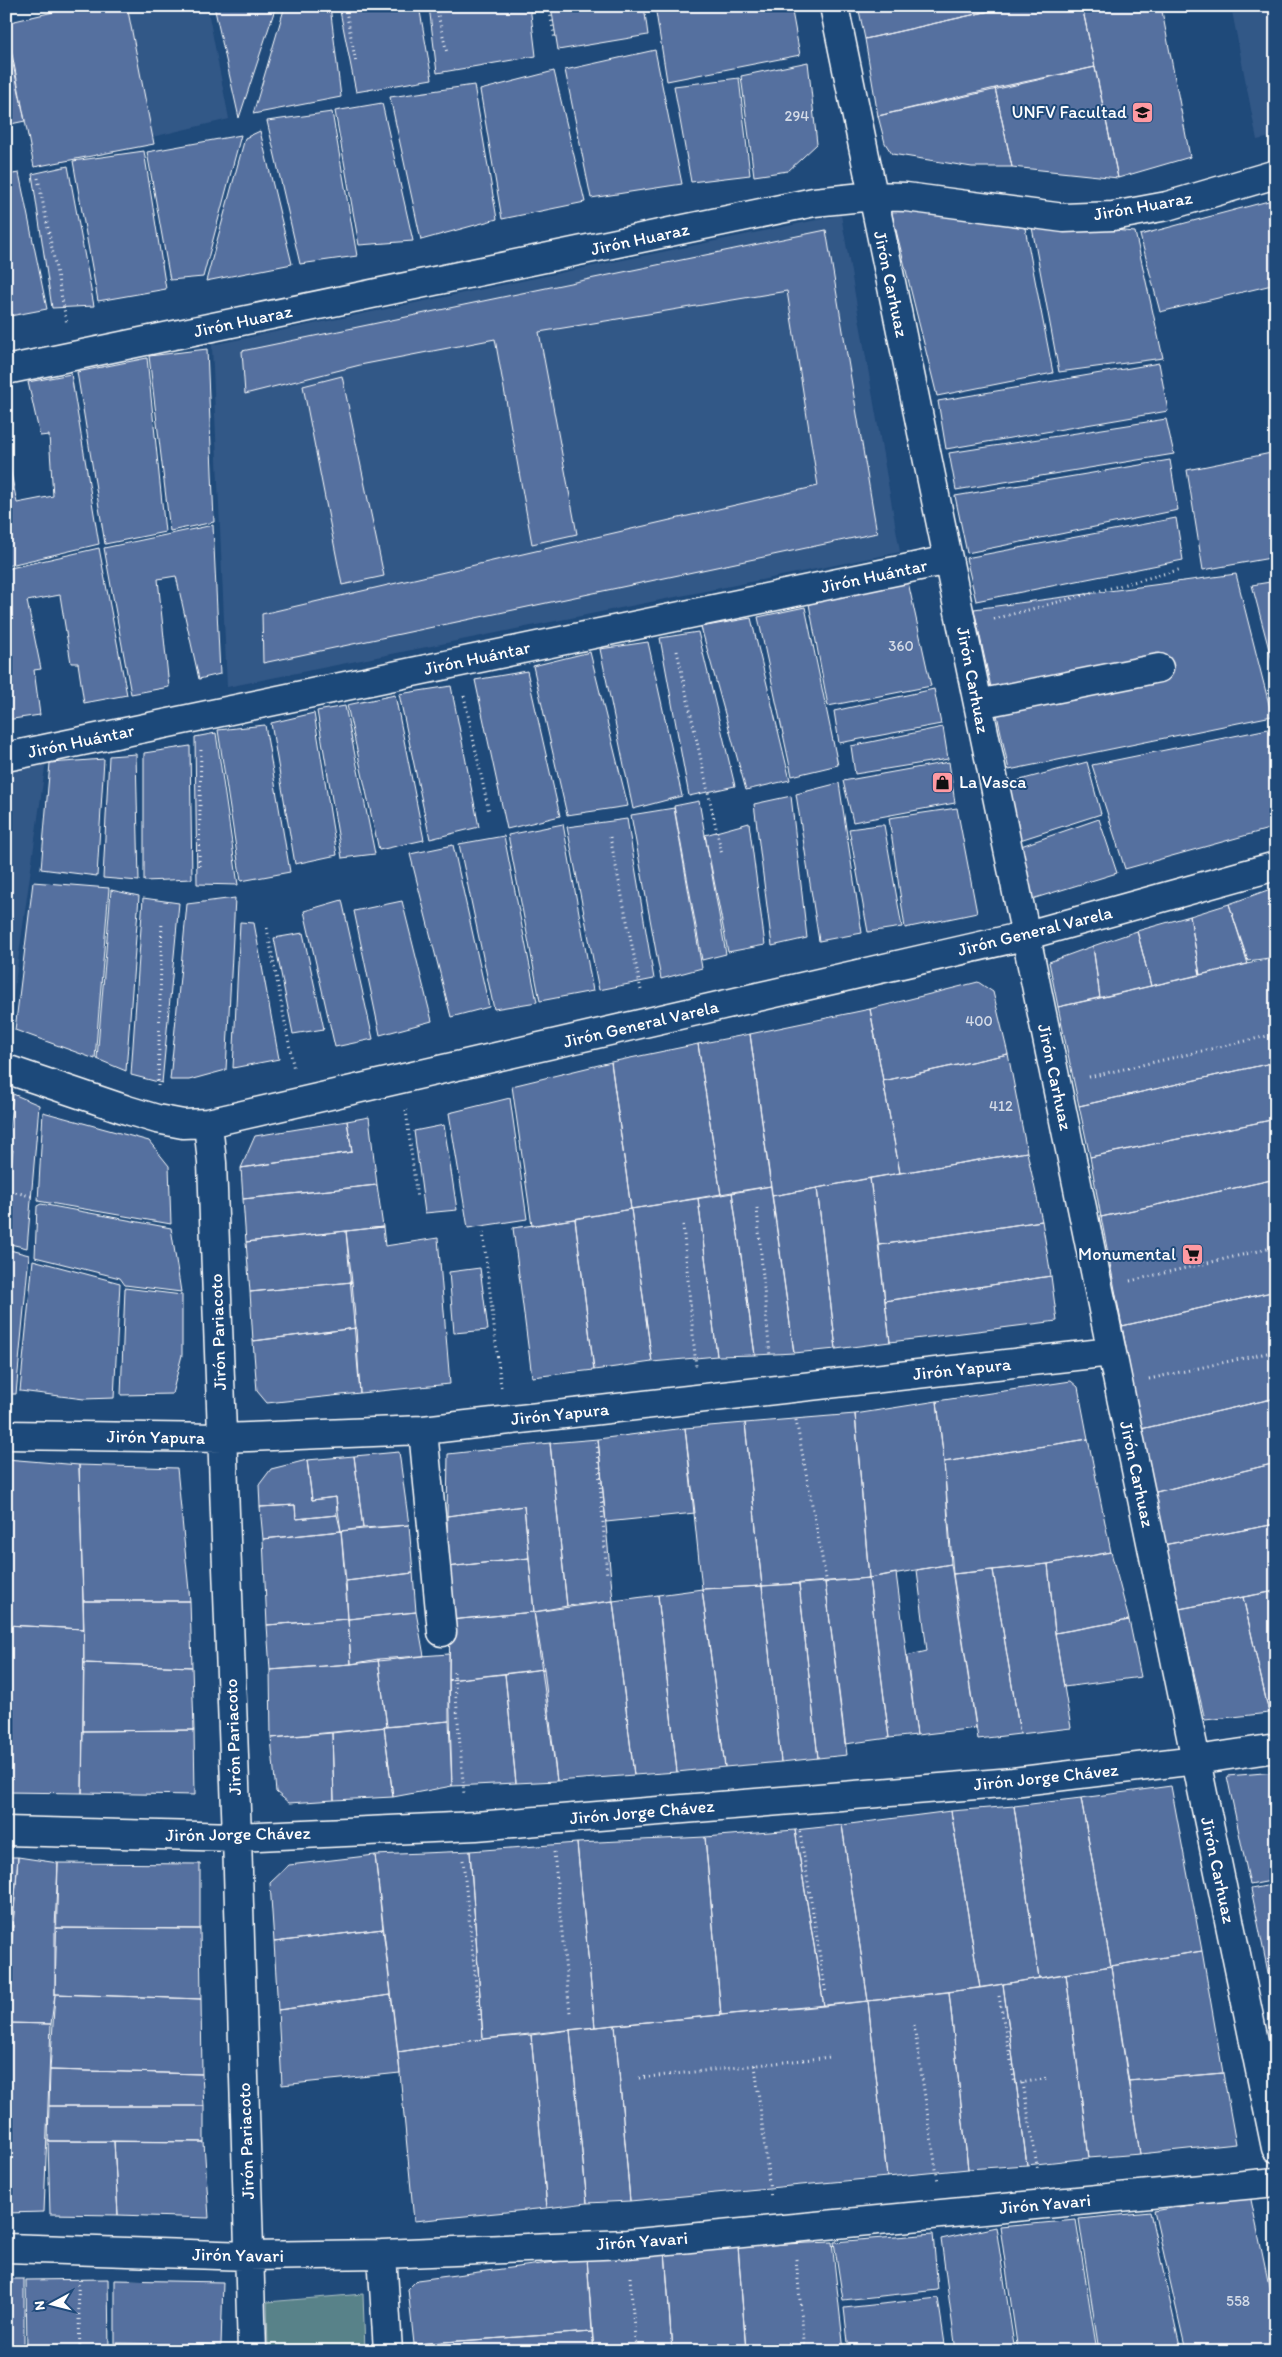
<svg xmlns="http://www.w3.org/2000/svg" width="1282" height="2357" font-family="Itim,sans-serif">
<rect width="100%" height="100%" fill="#1f4a7a"/>
<filter id="ink" filterUnits="userSpaceOnUse"><feTurbulence type="fractalNoise" baseFrequency=".02" numOctaves="2"/><feDisplacementMap in="SourceGraphic" scale="10" xChannelSelector="R" yChannelSelector="G"/><feConvolveMatrix kernelMatrix="1 2 1 2 8 2 1 2 1" color-interpolation-filters="sRGB"/></filter>
<g filter="url(#ink)">
<path fill="#335887" d="M127 6H207L229 119 152 137Z
M1231 6H1276V136L1257 140Z
M841 215 900 552 227 687 212 345Z
M46 760 9 1026 6 1025V768Z"/>
<path fill="#588289" stroke="#acc0c4" d="M363 2294 365 2351H268L267 2302Z"/>
<path fill="#546f9f" stroke="#fff" d="M79 6H127L154 144 34 167 6 23Z
M214 6H276L239 118Z
M285 6H330L341 97 253 114Z
M339 6H419L432 79 356 92Z
M429 6H530L536 56 437 73Z
M551 6H644L648 35 558 50Z
M655 6H791L800 55 667 81Z
M858 6H1012L865 39Z
M1012 6H1082L1095 67 878 116 865 39Z
M1082 6H1161L1190 157 1118 178Z
M6 31 25 121 6 125Z
M655 50 682 184 591 198 565 70Z
M808 62 817 144 788 171 754 176 741 76Z
M1095 67 1118 178 1012 167 995 88Z
M554 71 585 202 502 219 480 90Z
M739 78 750 175 691 182 674 86Z
M474 85 497 219 421 240 390 97Z
M995 88 1012 167H972L892 154 885 143 878 116Z
M382 103 413 241 359 245 335 111Z
M332 112 357 256 300 264 267 121Z
M260 131 292 264 206 281 245 138Z
M241 135 203 277 170 280 147 152Z
M144 151 166 289 98 301 73 161Z
M68 166 94 306 52 308 32 174Z
M19 173 47 309 10 316 6 291V175Z
M1276 199V284L1160 312 1140 235Z
M889 202 1025 228 1053 373 937 396Z
M1031 222 1135 232 1163 358 1059 372Z
M826 230 877 533 263 663 262 614 818 486 787 291 539 332 577 534 532 544 495 339 360 365 245 394 242 351Z
M6 291 10 316 6 317Z
M207 349 214 522 170 531 149 356Z
M147 358 165 532 105 544 77 372Z
M1159 363 1168 411 946 449 938 401Z
M71 374 99 544 6 566V448L17 503 53 496 49 435 40 436 28 382Z
M342 376 384 576 342 585 303 386Z
M1166 419 1174 454 956 490 949 453Z
M1276 452V557L1203 570 1187 470Z
M1170 460 1178 510 967 553 955 496Z
M1176 518 1183 560 976 601 966 558Z
M213 525 220 674 199 679 176 576 158 579 169 687 131 694 104 548Z
M99 548 127 695 84 703 78 663H71L60 595 27 601 41 669 34 670 40 715 6 720V569Z
M1236 574 1272 716 1009 770 974 609Z
M1276 581V676L1252 585Z
M908 582 931 686 828 706 809 604Z
M805 607 838 765 792 776 758 617Z
M751 618 790 780 746 790 701 627Z
M698 632 735 786 689 796 660 638Z
M648 642 682 796 633 809 600 649Z
M590 652 628 806 567 815 533 666Z
M527 671 560 816 507 829 475 680Z
M451 686 479 827 430 839 399 694Z
M934 689 941 724 839 743 834 711Z
M395 695 424 840 379 850 347 705Z
M345 706 375 854 342 858 317 711Z
M314 713 337 855 295 864 271 723Z
M265 725 290 872 241 881 218 730Z
M943 727 948 759 855 774 851 746Z
M1273 728 1276 735V827L1125 869 1092 765Z
M216 733 238 885 197 884 195 737Z
M190 746 192 879 144 881V753Z
M136 754 139 881 103 878 109 756Z
M104 759 97 876 41 869 50 763Z
M949 762 955 803 853 822 843 781Z
M1087 762 1101 814 1020 840 1009 783Z
M839 783 862 933 819 941 796 794Z
M791 796 807 938 772 946 754 804Z
M699 801 726 954 702 960 674 806Z
M674 808 702 968 661 979 631 815Z
M957 808 977 913 905 928 889 818Z
M627 819 654 979 599 990 567 827Z
M1099 819 1117 873 1032 899 1021 846Z
M749 823 765 945 728 952 705 835Z
M563 824 593 991 540 1001 508 835Z
M879 825H884L902 927 868 932 849 829Z
M504 836 537 1002 494 1009 459 844Z
M453 845 489 1007 451 1017 410 854Z
M33 882 109 888 95 1059 15 1030Z
M1276 887V957L1248 961 1229 904Z
M111 890 139 896 126 1071 97 1059Z
M143 898 179 903 162 1083 131 1075Z
M235 898 226 1070 189 1080H170L187 904Z
M342 900 373 1039 335 1047 304 911Z
M402 901 432 1021 380 1035 354 911Z
M1229 904 1248 964 1200 975 1190 916Z
M1190 916 1200 975 1151 986 1137 931Z
M240 922 254 923 279 1059 233 1068Z
M1137 931 1151 986 1100 998 1093 946Z
M303 933 324 1029 293 1034 274 938Z
M1093 946 1100 998 1058 1007 1049 962Z
M1276 957V978L1269 959Z
M1269 959 1276 978V1062L1079 1106 1058 1007Z
M978 982 993 992 1008 1054 883 1081 870 1009Z
M870 1009 900 1173 772 1196 750 1034Z
M750 1034 771 1186 721 1195 698 1044Z
M698 1044 721 1195 631 1209 611 1062Z
M1008 1054 1027 1152 900 1173 883 1081Z
M611 1062 631 1209 532 1226 512 1086Z
M1276 1062V1119L1090 1157 1079 1106Z
M6 1087 10 1089 6 1114Z
M13 1094 39 1105 27 1248 6 1243V1208L13 1150 7 1148Z
M510 1098 527 1219 468 1228 449 1113Z
M43 1112 149 1141 169 1166 171 1224 38 1201Z
M369 1117 377 1185 243 1199 241 1168 352 1152 347 1121Z
M1276 1119V1179L1101 1217 1090 1157Z
M347 1121 352 1152 241 1168 255 1136Z
M444 1125 457 1210 425 1213 414 1131Z
M1027 1152 1042 1221 879 1245 870 1178Z
M6 1154H10L6 1180Z
M870 1178 890 1342 836 1349 817 1188Z
M1276 1179V1291L1122 1326 1101 1217Z
M377 1185 383 1227 246 1242 243 1199Z
M771 1186 794 1353 755 1355 732 1192Z
M817 1188 836 1349 794 1353 772 1196Z
M732 1192 755 1355 717 1356 698 1198Z
M698 1198 717 1356 652 1362 631 1209Z
M41 1204 171 1228 181 1292 125 1285 120 1278 35 1257 37 1206Z
M631 1209 652 1362 594 1370 575 1219Z
M575 1219 594 1370 532 1377 513 1228Z
M1042 1221 1051 1276 885 1301 879 1245Z
M383 1227 385 1246 438 1238 450 1384 360 1393 346 1231Z
M346 1231 352 1282 250 1292 246 1242Z
M6 1249 29 1255 16 1394H6Z
M33 1260 120 1283 114 1398 84 1399 20 1391Z
M480 1268 488 1330 454 1333 449 1272Z
M1051 1276 1057 1321 890 1342 885 1301Z
M352 1282 356 1328 253 1341 250 1292Z
M125 1288 182 1295V1355L172 1394 121 1395Z
M1276 1291V1398L1141 1429 1122 1326Z
M356 1328 360 1393 267 1403 257 1391 253 1341Z
M1071 1381 1078 1387 1088 1439 944 1462 937 1401Z
M1276 1398V1463L1152 1493 1141 1429Z
M937 1401 944 1462 951 1564 869 1578 855 1414Z
M855 1414 869 1578 762 1586 745 1423Z
M745 1423 762 1586 702 1589 685 1428Z
M685 1428 695 1513 606 1522 598 1439Z
M598 1439 613 1601 567 1606 550 1443Z
M1088 1439 1111 1552 1048 1564 953 1574 944 1462Z
M550 1443 567 1606 534 1612 524 1506 447 1516 448 1454Z
M399 1452 409 1525 363 1528 354 1456Z
M354 1456 363 1528 341 1531 336 1497 312 1500 307 1460Z
M6 1459 79 1465 84 1629 6 1625Z
M307 1460 312 1500 336 1497 337 1515 296 1519 295 1505 260 1507 259 1485 271 1469Z
M1276 1463V1524L1163 1545 1152 1493Z
M79 1465 177 1468 190 1601H83Z
M295 1505 296 1519 337 1515 341 1531 263 1539 260 1507Z
M524 1506 529 1558 447 1567V1516Z
M1276 1524V1591L1179 1609 1163 1545Z
M409 1525 413 1573 346 1581 341 1531Z
M341 1531 348 1619 267 1625 263 1539Z
M1111 1552 1129 1620 1055 1633 1048 1564Z
M529 1558 534 1612 450 1620 447 1567Z
M951 1564 976 1728 917 1735 906 1656 927 1651 917 1570Z
M1048 1564 1055 1633 1071 1728 1020 1734 993 1570Z
M993 1570 1020 1734 978 1739 953 1574Z
M413 1573 416 1612 348 1619 346 1581Z
M896 1573 917 1735 889 1738 869 1578Z
M869 1578 889 1738 845 1744 825 1582Z
M825 1582 847 1755 818 1758 799 1584Z
M799 1584 818 1758 781 1762 762 1586Z
M762 1586 781 1762 725 1767 702 1589Z
M702 1589 725 1767 677 1772 658 1595Z
M1276 1591V1711L1269 1713 1243 1597Z
M658 1595 677 1772 634 1775 613 1601Z
M1243 1597 1269 1713 1205 1720 1179 1609Z
M83 1601H190L192 1667 84 1663Z
M613 1601 634 1775 557 1781 534 1612Z
M416 1612 424 1656 351 1664 348 1619Z
M534 1612 544 1669 449 1680 450 1620Z
M348 1619 351 1664 270 1670 267 1625Z
M1129 1620 1141 1677 1064 1687 1055 1633Z
M6 1625 84 1629 82 1793 6 1792Z
M449 1654V1721L387 1727 378 1659Z
M378 1659 387 1727 271 1738 270 1670 351 1664Z
M84 1663 192 1667 194 1730 83 1731Z
M544 1669 557 1781 516 1783 505 1674Z
M505 1674 516 1783 452 1786 449 1680Z
M449 1721 452 1786 393 1797 384 1727Z
M384 1727 393 1797 334 1800 332 1733Z
M194 1730 195 1795 82 1793 83 1731Z
M332 1733 334 1800 289 1803 276 1792 271 1738Z
M1276 1772V1880L1250 1885 1227 1776Z
M1171 1786 1202 1951 1111 1966 1081 1798Z
M1081 1798 1111 1966 1039 1978 1014 1806Z
M1014 1806 1039 1978 980 1988 951 1811Z
M951 1811 980 1988 868 2001 842 1825Z
M842 1825 868 2001 824 2006 795 1830Z
M795 1830 824 2006 721 2015 705 1837Z
M705 1837 721 2015 595 2027 577 1843Z
M577 1843 595 2027 483 2039 470 1851Z
M470 1851 483 2039 398 2052 375 1855Z
M375 1855 383 1929 274 1942 270 1883 289 1865Z
M6 1857H18L6 2012Z
M18 1857 58 1863 55 1994 51 2024 6 2023Z
M58 1863 200 1864V1929L55 1928Z
M1276 1884V1986L1271 1987 1251 1889Z
M55 1928 200 1929 201 1999 55 1994Z
M383 1929 391 1995 278 2010 274 1942Z
M1202 1951 1223 2073 1128 2081 1111 1966Z
M1111 1966 1140 2154 1089 2158 1066 1974Z
M1066 1974 1089 2158 1027 2165 1003 1984Z
M1003 1984 1027 2165 968 2169 949 1992Z
M1276 1990V2021L1269 1991Z
M949 1992 968 2169 887 2177 868 2001Z
M55 1994 201 1999 202 2074 50 2070Z
M391 1995 400 2073 282 2085 278 2010Z
M868 2001 887 2177 630 2201 615 2025Z
M6 2023 51 2024 44 2212 6 2213Z
M615 2025 630 2201 587 2203 570 2030Z
M570 2030 587 2203 547 2208 531 2035Z
M531 2035 547 2208 414 2221 398 2052 483 2039Z
M50 2070 202 2074 204 2106H49Z
M1223 2073 1236 2144 1140 2154 1128 2081Z
M49 2106H204V2142L48 2141Z
M48 2141H114L118 2215 50 2214Z
M114 2141 204 2142 209 2218 118 2215Z
M1250 2195 1276 2319V2351H1186L1154 2211Z
M1150 2212 1181 2351H1099L1079 2219Z
M1076 2220 1097 2351H1018L1000 2227Z
M996 2227 1015 2351H956L941 2239Z
M933 2234 938 2290 843 2300 834 2242Z
M832 2242 844 2351H746L738 2246Z
M738 2246 746 2351H672L665 2250Z
M665 2250 672 2351H594L587 2258Z
M587 2258 592 2332 414 2344 408 2289 417 2280Z
M6 2279H24V2351H6Z
M108 2279 109 2351H27L26 2280Z
M115 2280 223 2282 221 2345 115 2343Z
M938 2298 946 2351H849L844 2308Z
M592 2332 594 2351H414V2344Z"/>
<g fill="none" stroke-linecap="round" stroke-linejoin="round">
<defs>
<path id="minor" d="M834 6 1276 2148
M6 370 814 202 873 196 906 197 1064 218 1113 216 1167 206 1276 174
M978 704 1159 668
M6 757 948 560
M6 1069 127 1110 157 1119 183 1124 208 1123 1024 936 1276 866
M208 1123 212 1163 237 1837 252 2351
M423 1430 442 1632
M6 1435 222 1438 423 1430 1111 1352
M6 1831 237 1837 476 1826 1013 1782 1196 1760 1276 1748
M6 2248 249 2256 382 2254 627 2244 1276 2182
M382 2254 388 2351"/>
</defs>
<use href="#minor" stroke="#fff" stroke-width="31"/>
<path stroke="#fff" stroke-width="3" stroke-dasharray="1 4" stroke-linecap="butt" d="M345 6 356 63
M436 6 447 53
M549 6 555 40
M38 178 67 324
M994 619 1182 569
M677 651 722 855
M464 696 489 812
M610 837 641 990
M199 866 201 749
M267 928 294 1070
M1089 1077 1276 1034
M158 1086 162 917
M406 1110 417 1199
M6 1190 35 1197
M757 1208 770 1357
M683 1225 696 1367
M483 1232 501 1387
M1130 1281 1276 1247
M1149 1379 1276 1351
M796 1420 827 1584
M597 1442 607 1576
M454 1672 464 1794
M800 1832 826 1994
M554 1852 570 2013
M463 1860 480 2023
M999 1996 1015 2084 1048 2078
M914 2025 938 2182
M755 2065 771 2199
M639 2078 830 2057
M1023 2083 1038 2171
M796 2259 805 2351
M630 2277 636 2351
M78 2284 80 2351"/>
<use href="#minor" stroke="#1f4a7a" stroke-width="28"/>
</g>
</g>
<defs>
<symbol id="university-square" viewBox="-11 -11 22 22"><rect x="-9" y="-9" width="18" height="18" rx="4" fill="#ff9aa2" stroke="#1f4a7a"/><path d="M0-5L7-2L0 1L-7-2ZM-4 1L0 2.5L4 1V4Q0 6-4 4Z" fill="#111"/></symbol>
<symbol id="shop-square" viewBox="-11 -11 22 22"><rect x="-9" y="-9" width="18" height="18" rx="4" fill="#ff9aa2" stroke="#1f4a7a"/><path d="M-5-2.5h2.3a2.7 3.5 0 0 1 5.4 0H5L5.5 6h-11ZM-1.5-2.5h3a1.5 2.3 0 0 0-3 0Z" fill="#111"/></symbol>
<symbol id="supermarket-square" viewBox="-11 -11 22 22"><rect x="-9" y="-9" width="18" height="18" rx="4" fill="#ff9aa2" stroke="#1f4a7a"/><path d="M-6-5.5h2.5l.6 2H6L4.5 2H-2.5L-4.4-4H-6ZM-1.5 3.2a1.3 1.3 0 1 0 .1 0ZM3 3.2a1.3 1.3 0 1 0 .1 0Z" fill="#111"/></symbol>
</defs>
<g fill-rule="evenodd">
<use href="#university-square" x="1130" y="100" width="25" height="25"/>
<use href="#shop-square" x="930" y="770" width="25" height="25"/>
<use href="#supermarket-square" x="1180" y="1242" width="25" height="25"/>
</g>
<g text-anchor="middle" dominant-baseline="central" stroke-width="4" stroke-linejoin="round" paint-order="stroke">
<g font-size="15" fill="#d4dbe7">
<text x="797" y="116">294</text>
<text x="901" y="646">360</text>
<text x="979" y="1021">400</text>
<text x="1001" y="1106">412</text>
<text x="1238" y="2301">558</text>
</g>
<g font-size="18" fill="#fff" stroke="#1f4a7a" text-anchor="end">
<text x="1127" y="112">UNFV Facultad</text>
<text x="959" y="782" text-anchor="start">La Vasca</text>
<text x="1176" y="1254">Monumental</text>
</g>
<g font-size="18" fill="#fff" stroke="#1f4a7a">
<text transform="translate(1143 206) rotate(-10)">Jirón Huaraz</text>
<text transform="translate(640 239) rotate(-12)">Jirón Huaraz</text>
<text transform="translate(891 284) rotate(78)">Jirón Carhuaz</text>
<text transform="translate(243 321) rotate(-12)">Jirón Huaraz</text>
<text transform="translate(874 576) rotate(-12)">Jirón Huántar</text>
<text transform="translate(477 658) rotate(-12)">Jirón Huántar</text>
<text transform="translate(973 680) rotate(79)">Jirón Carhuaz</text>
<text transform="translate(81 741) rotate(-12)">Jirón Huántar</text>
<text transform="translate(1035 931) rotate(-14)">Jirón General Varela</text>
<text transform="translate(641 1024) rotate(-13)">Jirón General Varela</text>
<text transform="translate(1055 1077) rotate(78)">Jirón Carhuaz</text>
<text transform="translate(218 1332) rotate(-92)">Jirón Pariacoto</text>
<text transform="translate(962 1369) rotate(-6)">Jirón Yapura</text>
<text transform="translate(560 1414) rotate(-6)">Jirón Yapura</text>
<text transform="translate(156 1437) rotate(1)">Jirón Yapura</text>
<text transform="translate(1137 1474) rotate(78)">Jirón Carhuaz</text>
<text transform="translate(233 1737) rotate(-92)">Jirón Pariacoto</text>
<text transform="translate(1046 1777) rotate(-6)">Jirón Jorge Chávez</text>
<text transform="translate(642 1812) rotate(-5)">Jirón Jorge Chávez</text>
<text transform="translate(238 1834) rotate(-1)">Jirón Jorge Chávez</text>
<text transform="translate(1218 1870) rotate(78)">Jirón Carhuaz</text>
<text transform="translate(246 2141) rotate(-92)">Jirón Pariacoto</text>
<text transform="translate(1045 2204) rotate(-5)">Jirón Yavari</text>
<text transform="translate(642 2241) rotate(-4)">Jirón Yavari</text>
<text transform="translate(238 2255) rotate(1)">Jirón Yavari</text>
</g>
</g>
<rect width="1282" height="2357" fill="none" stroke="#1f4a7a" stroke-width="25"/>
<rect x="12" y="12" width="1257" height="2332" fill="none" stroke="#fff" stroke-width="2" filter="url(#ink)"/>
<g transform="translate(52 2304) rotate(263)" stroke="#1f4a7a" stroke-width="4" paint-order="stroke">
<path d="M0-4L9 19L0 12L-9 19Z" fill="#ffffff"/>
<text y="-8" font-size="14" font-weight="bold" text-anchor="middle" fill="#ffffff">N</text>
</g>
</svg>
